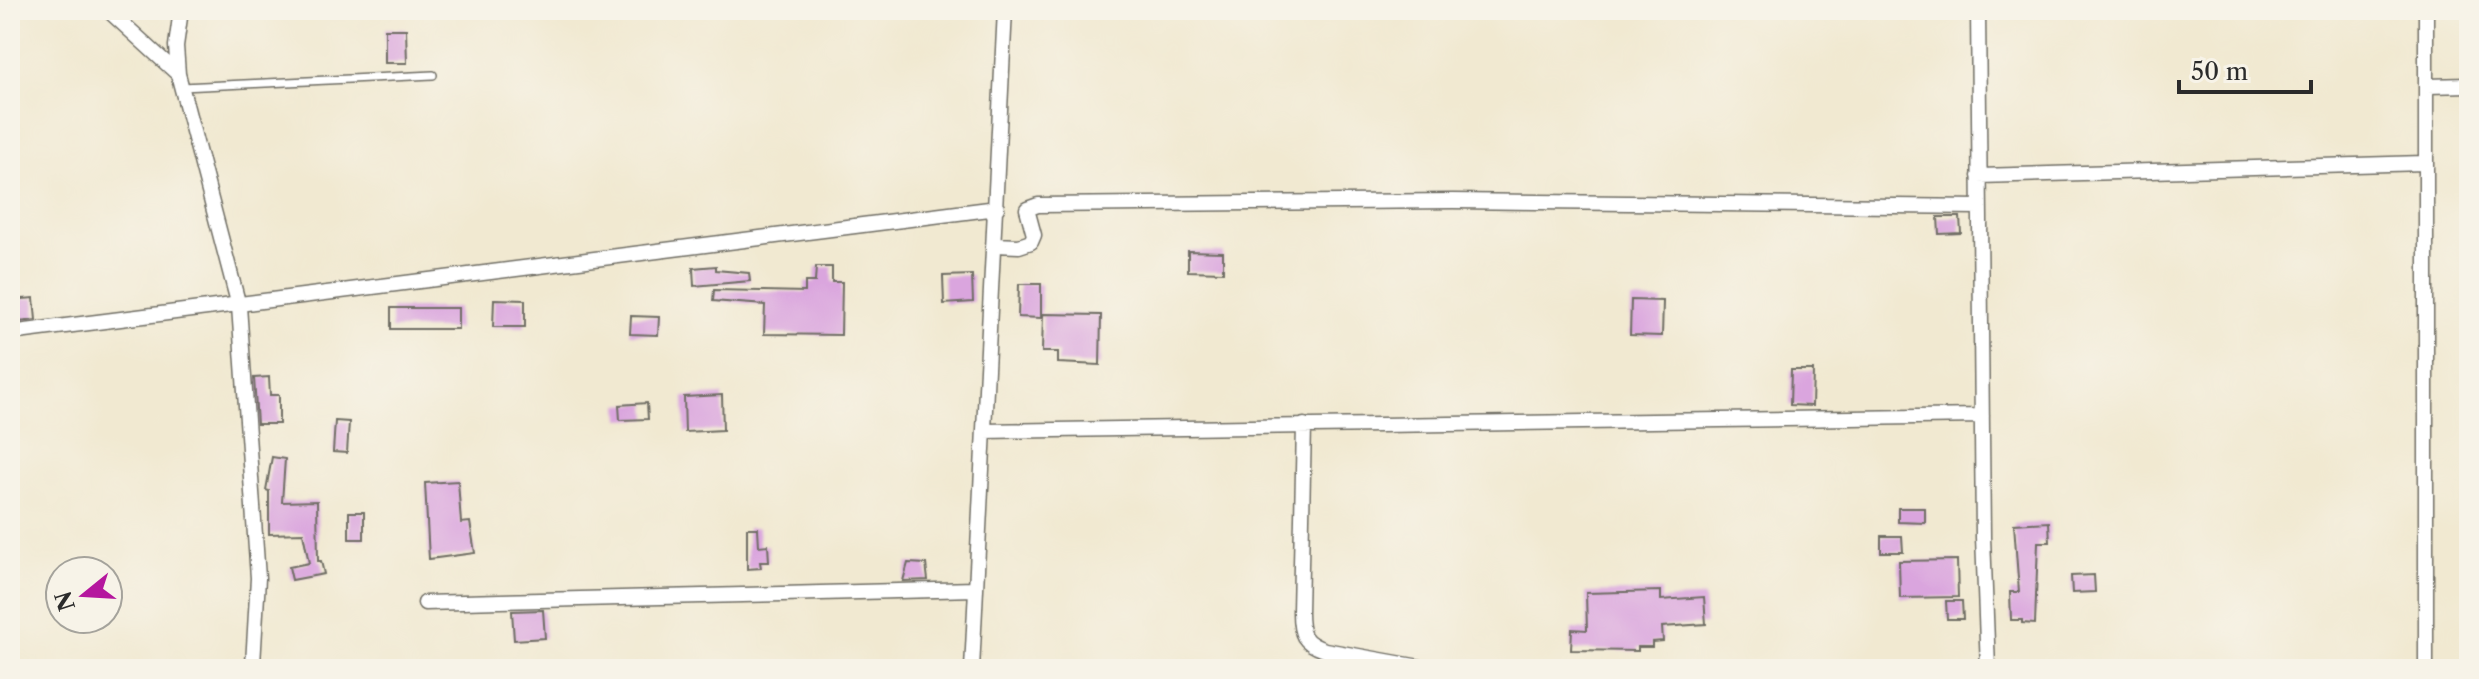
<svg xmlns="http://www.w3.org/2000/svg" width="2479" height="679" font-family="'Libre Caslon Text',serif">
<rect width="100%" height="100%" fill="#f7f3e8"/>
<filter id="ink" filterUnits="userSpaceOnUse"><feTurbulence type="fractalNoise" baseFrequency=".0125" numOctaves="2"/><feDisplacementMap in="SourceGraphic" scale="16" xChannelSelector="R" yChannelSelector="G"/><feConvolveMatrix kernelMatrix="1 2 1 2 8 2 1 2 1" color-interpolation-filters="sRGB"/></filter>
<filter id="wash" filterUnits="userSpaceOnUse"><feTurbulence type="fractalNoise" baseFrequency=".006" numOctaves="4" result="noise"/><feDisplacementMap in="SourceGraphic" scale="32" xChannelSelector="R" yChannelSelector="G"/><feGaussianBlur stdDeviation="1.8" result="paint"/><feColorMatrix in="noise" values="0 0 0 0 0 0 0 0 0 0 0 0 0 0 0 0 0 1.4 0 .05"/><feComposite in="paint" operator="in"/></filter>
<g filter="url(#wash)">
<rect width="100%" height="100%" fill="#f1e9d1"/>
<g id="blocks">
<path fill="#daa5de" d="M385 29H406L407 63H385Z
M1938 217H1960L1961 233 1939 234Z
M1188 251 1223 252V272L1188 271Z
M716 266V270L749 273 750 281 694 286 693 268Z
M816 267H832V282H842L841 335 764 334 765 305 713 301 714 290 805 292V282H815Z
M972 275 973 302 944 304 943 276Z
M1019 284H1041V318L1018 317Z
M34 298 36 320 10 323V300Z
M494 299 525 300V327H493Z
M1631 300 1663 301 1662 336 1630 335Z
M391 308H458V329H391Z
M1043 314 1101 315 1100 365 1058 363V352H1042Z
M631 316 659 317 658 335 630 334Z
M1791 370H1813L1812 406 1790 405Z
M269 377 270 395H279V424H257L254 378Z
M722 395 723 430 685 432 684 397Z
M647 403 648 419 620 420 619 405Z
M335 421 349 422 347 453 333 452Z
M272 457 285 459 282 502 317 501 318 561H321L324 574 292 580 289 567 309 563 303 533 269 534V491L266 490Z
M458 481 461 523 470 522 475 553 429 559 425 483Z
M1898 508H1925V523L1898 522Z
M349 512H364V539H349Z
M2049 522 2050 542H2038L2035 624 2022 623V620H2011L2010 592H2019L2014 524Z
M747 528H758L759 546 768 545 769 562H760L761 568 747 569Z
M1881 536H1902L1903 552H1881Z
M1957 560 1958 597 1900 598 1899 561Z
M908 563 926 564 928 580 903 581Z
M2094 575 2095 592 2072 593 2071 576Z
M1661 591V600L1704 597 1706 624 1662 627 1663 641 1652 642V647H1638V651L1571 650 1572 629 1587 630 1586 593Z
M1946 601H1962L1963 619H1947Z
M543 610 545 638 514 640 512 611Z"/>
</g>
</g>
<g filter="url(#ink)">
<use href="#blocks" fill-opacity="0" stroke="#706e65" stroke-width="2"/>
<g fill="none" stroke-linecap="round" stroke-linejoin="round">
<defs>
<path id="lane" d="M182 87 433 75"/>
<path id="street" d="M108 10 178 74 239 306 258 578 253 664
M1978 10 1983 537 1988 669
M178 74 176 46 181 10
M2427 86 2469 85
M1979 176 2424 163
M995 245 1019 246 1031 242 1034 235 1027 209 1038 205 1453 201 1979 207
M10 333 997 208
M1304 425 1300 612C1300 634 1303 643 1325 650L1431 669
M985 431 1982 416
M425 603 975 589
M972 669 1005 10
M2426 669V10"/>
</defs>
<use href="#lane" stroke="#706e65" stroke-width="10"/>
<use href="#street" stroke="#706e65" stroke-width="17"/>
<use href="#lane" stroke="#fff" stroke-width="7"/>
<use href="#street" stroke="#fff" stroke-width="14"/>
</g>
</g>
<rect width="2479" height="679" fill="none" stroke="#f7f3e8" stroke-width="40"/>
<g transform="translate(84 595) rotate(252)"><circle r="38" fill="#f7f3e8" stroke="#a5a39c" stroke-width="2"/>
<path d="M0-6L14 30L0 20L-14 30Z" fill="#b5179e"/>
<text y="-12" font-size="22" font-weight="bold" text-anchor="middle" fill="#2b2b2b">N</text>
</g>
<path d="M2179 80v12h132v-12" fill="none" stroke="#2b2b2b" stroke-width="4"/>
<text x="2191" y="80" font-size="24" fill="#2b2b2b" stroke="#f7f3e8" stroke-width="6" paint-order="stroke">50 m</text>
</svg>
